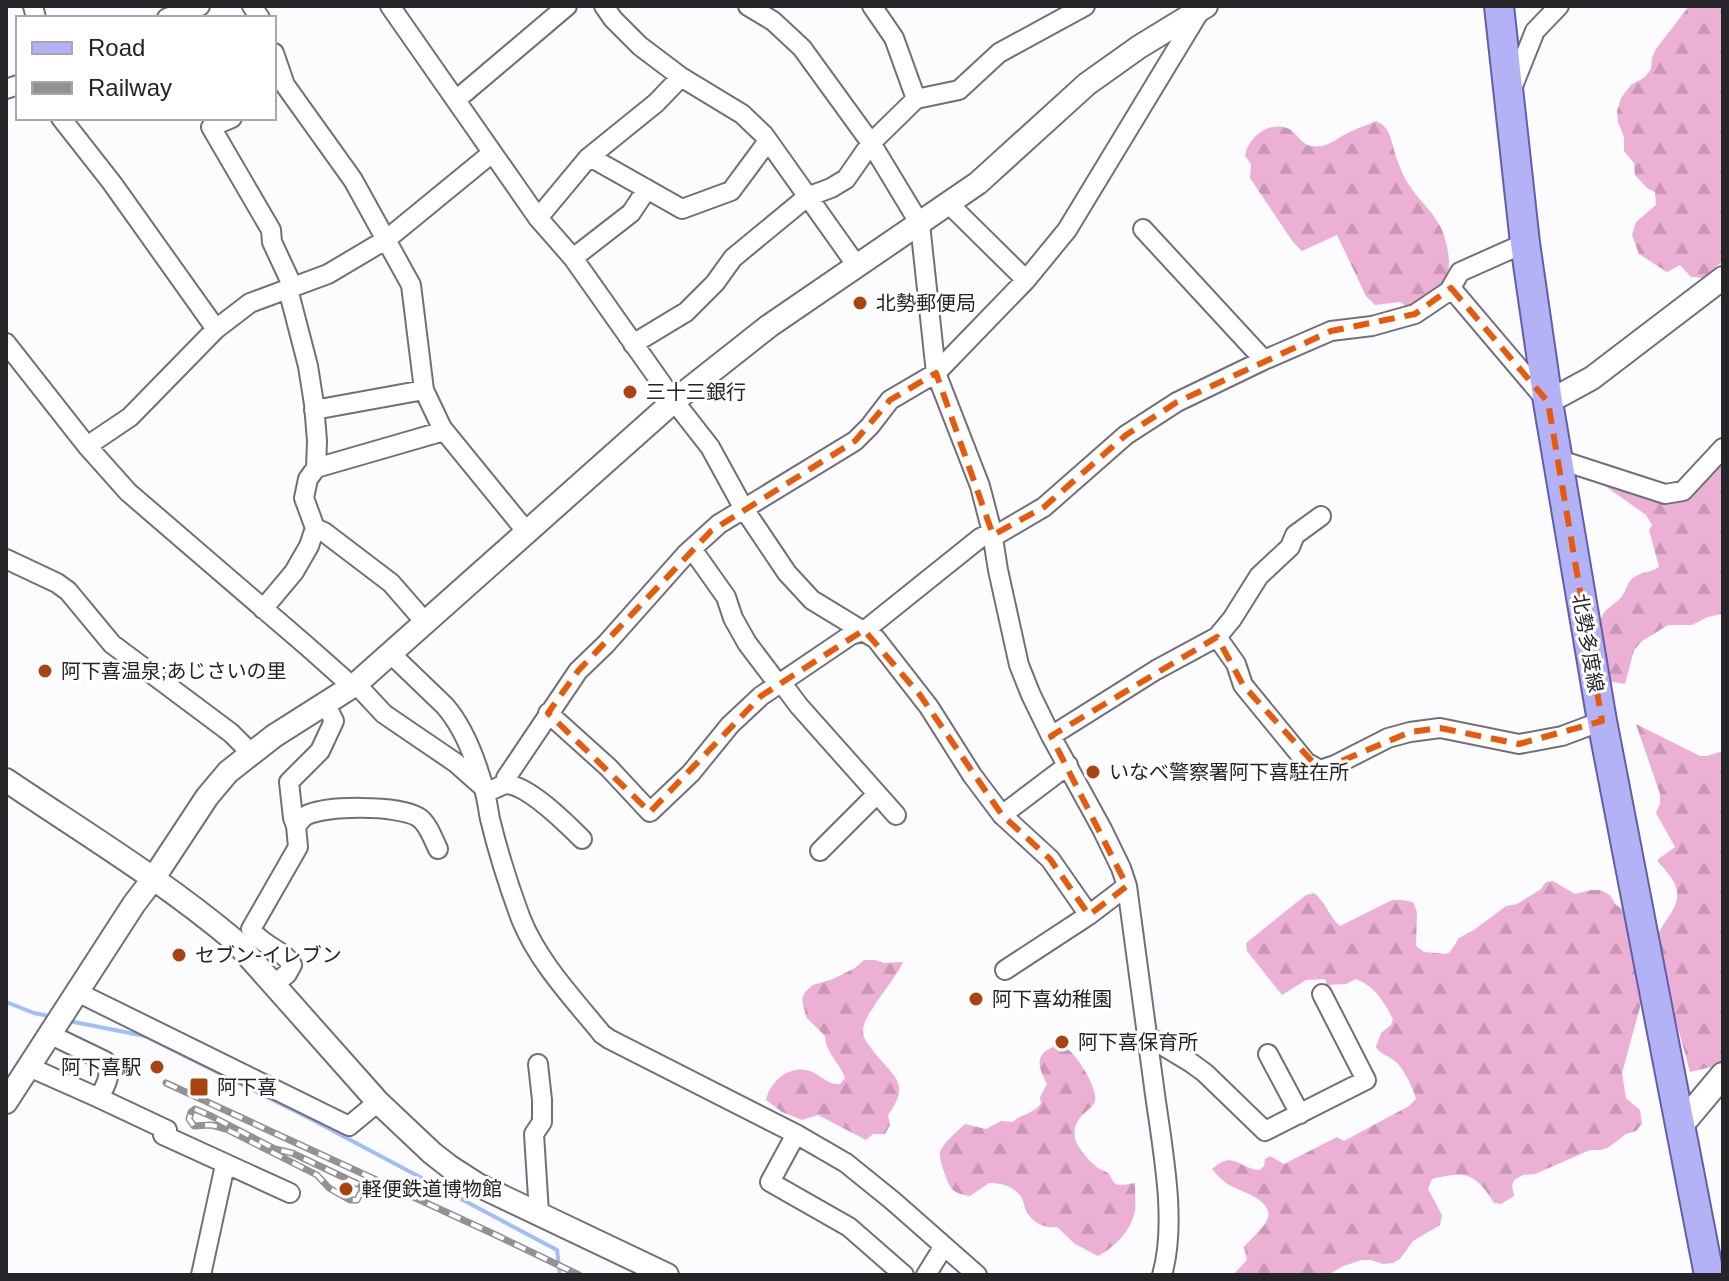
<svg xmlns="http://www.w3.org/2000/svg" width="1729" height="1281" font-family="Arial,'Noto Sans JP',sans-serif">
<defs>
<pattern id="forest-firs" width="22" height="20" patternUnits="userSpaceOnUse" patternTransform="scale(2)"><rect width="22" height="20" fill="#edb0d5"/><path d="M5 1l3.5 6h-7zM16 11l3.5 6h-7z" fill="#cb97b7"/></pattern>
</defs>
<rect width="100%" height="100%" fill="#fcfbfe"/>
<path fill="url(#forest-firs)" d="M1689 6H1723V261L1703 278 1691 277 1680 265 1667 272 1639 254 1632 235 1636 222 1656 205 1655 192 1647 188 1635 175 1634 163 1624 151V137L1618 122 1617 111 1621 98 1631 85 1645 77 1651 69 1652 58 1656 49Z
M1376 121C1393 128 1391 146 1398 162 1401 170 1404 178 1409 185 1420 202 1437 215 1444 235 1447 246 1451 261 1448 272 1445 289 1421 299 1408 308L1400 302 1375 305 1366 296 1337 235 1302 251 1293 242 1250 178 1251 164 1245 156C1248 138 1268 121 1287 128 1296 131 1301 145 1312 146 1328 149 1339 136 1352 131 1360 127 1368 125 1376 121Z
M1723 448V615L1721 614 1708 617 1692 625H1668L1642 641 1634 650 1625 684 1607 681C1604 662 1592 629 1604 613 1609 606 1617 603 1622 596 1627 589 1627 581 1636 576 1643 572 1652 572 1659 567L1649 530 1652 525 1646 515 1598 481 1605 480C1639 495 1670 520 1701 486 1710 476 1716 460 1723 448Z
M1636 724 1700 756H1707L1723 751V1060L1711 1067 1690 1072C1681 1037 1670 1003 1662 968 1660 961 1657 951 1657 943 1657 924 1680 911 1677 892 1676 880 1664 869 1657 860L1675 847 1656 813 1660 804V794Z
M1553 881 1575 894 1591 890H1600L1610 895 1616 905 1628 912 1643 996 1622 1073 1626 1098 1640 1110 1642 1124 1636 1131 1626 1134 1609 1147 1601 1150H1590L1535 1174 1523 1175 1514 1180 1512 1186 1514 1196 1501 1204 1494 1203C1475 1172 1465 1171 1432 1179L1428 1189 1442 1215 1440 1225 1413 1241 1400 1259 1393 1263 1383 1264 1371 1260H1362L1343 1266 1328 1275H1233L1247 1260 1244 1247C1251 1238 1266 1227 1268 1217 1272 1198 1237 1191 1226 1183 1221 1179 1216 1174 1212 1169 1234 1149 1239 1169 1260 1170L1264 1166 1265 1159 1270 1156 1284 1164 1337 1137 1344 1141 1409 1106 1416 1099C1414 1090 1404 1069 1397 1063 1389 1055 1383 1057 1376 1047L1381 1033 1391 1025 1393 1019C1384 1002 1375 986 1356 979L1346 984 1327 985 1325 979 1306 980 1282 995 1247 951 1246 943 1306 895 1314 893C1326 902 1329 917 1340 926L1392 900H1401L1413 902 1417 912 1416 946 1424 952 1446 954 1450 952 1459 938 1474 930 1506 906 1517 904 1541 889 1546 882Z
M864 960H875L884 963 903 962C896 979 862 1016 863 1031 863 1038 867 1043 871 1048 891 1076 913 1081 888 1115L890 1125 885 1134H873L866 1140 818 1115 802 1120 782 1112 766 1100C770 1081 790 1064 810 1071 822 1075 826 1085 840 1084L845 1078C840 1063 825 1052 825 1036L806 1017 802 999 805 992 813 985 833 979 855 968Z
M1059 1045C1062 1046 1068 1049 1070 1051 1079 1059 1098 1089 1095 1101 1092 1111 1071 1117 1075 1138 1077 1148 1090 1162 1098 1168 1102 1170 1106 1171 1109 1174 1112 1177 1111 1181 1116 1184 1121 1186 1129 1184 1135 1183 1135 1192 1136 1202 1135 1210 1132 1230 1115 1247 1098 1256L1075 1244 1057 1227C1045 1229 1031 1222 1026 1210 1023 1204 1024 1199 1018 1193 1010 1185 1000 1183 989 1183L970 1196C964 1195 957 1194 952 1189 948 1185 939 1160 940 1153 942 1143 958 1131 965 1124L986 1129 1001 1121 1013 1122C1020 1114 1030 1116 1041 1104L1040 1097 1047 1084C1036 1064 1035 1052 1059 1045Z"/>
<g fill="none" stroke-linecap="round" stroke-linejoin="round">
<path stroke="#9fbff6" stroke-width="4" d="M6 1002 34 1013 53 1017
M69 1021 145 1036 309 1118 557 1250 560 1275"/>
<defs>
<path id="minor" d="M33 6 36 18
M252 6 260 18
M390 6 538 218 573 258 674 401 710 447 744 509 787 573 812 600 876 639 929 707 972 775 1002 815 1050 859 1089 915
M604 6 613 19 640 46 681 77 742 114 764 135 857 266
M748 6 773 21 802 48 871 143 920 224 936 373 980 486 992 532 998 570 1019 665 1031 695 1051 736 1102 829 1121 868 1127 886C1136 953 1145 1020 1154 1087 1161 1142 1178 1220 1162 1275
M872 6 894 38 916 99
M167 18 200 6
M274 53 285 85 353 180 411 285 424 390 442 428 526 531
M6 89 18 85
M1511 91 1535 31 1559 6
M456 100 567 6
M61 118 112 183 216 329
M232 118 211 127 271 230 272 242 293 287
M590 157 682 209 731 191 768 141
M949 204 1026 280
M538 218 588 158 656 103 681 77
M1143 229 1264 360
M573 258 631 213 647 189
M1451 288 1546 400
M6 343 87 446 128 492 308 647 344 679 349 687
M633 344 686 312 715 283 733 258 807 197 831 188 846 179 871 143 916 99 959 90 999 53 1085 6
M314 410 424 390
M87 446 130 417 216 329 250 303 328 274 387 239 492 153
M1557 459 1665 494 1683 491 1723 448
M316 468 444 431
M315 528 324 532 391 583 425 622
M993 537 1044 507 1126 435 1177 402 1264 360 1331 331 1372 326 1415 314 1449 291 1460 272 1525 243
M692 549 726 597 733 618 747 643 778 684
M6 559 57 583 68 591 112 644 231 733 251 753
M263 609 294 572 309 546 315 528 304 498 308 479 316 468 317 441 314 404 308 366 288 289
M1217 637 1232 619 1259 576 1290 547 1295 535 1321 516
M391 654 445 706C465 729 476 760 484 789 487 799 488 809 490 819 498 852 509 887 521 919 539 963 572 997 602 1034L609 1039 796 1134 846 1163 893 1201 977 1275
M781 682 799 706 896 815
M356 684 384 714 456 763 483 787
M548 713 609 768 650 812 691 773 730 725 761 696 851 635 864 631 980 538 992 532
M1051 736 1156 670 1217 637 1236 664 1243 685 1306 762 1320 770 1335 765 1388 738 1410 732 1440 728 1519 744 1562 736 1602 721
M505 784C527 784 566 823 582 839
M485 793 505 784 506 778 578 671 606 644 686 554 719 524 855 441 870 426 890 400 936 373 1026 280 1067 230 1201 9
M1002 815 1068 765
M296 826 293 818 289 782 320 751 334 721 325 703
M820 851 877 794
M1005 970 1089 915 1127 886
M274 984 287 974 292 965C283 949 260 945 251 929L298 847 296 826C299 823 301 819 305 816 324 805 398 805 418 817 428 823 433 839 438 849
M77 992 349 1126 378 1102
M1147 1036 1190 1062 1205 1073 1265 1131 1366 1080 1322 994
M1268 1054 1300 1114
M538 1064 542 1100V1122L534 1134 539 1213
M29 1067 99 1098C105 1086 113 1075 105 1061L49 1034
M99 1098 167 1130 163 1135 290 1193
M796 1134 770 1182 849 1227 904 1275
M201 1275 225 1165
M926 1275 944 1246"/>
<path id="tertiary" d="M1548 402 1592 378 1723 278
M6 780C83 832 164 881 235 941L378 1102 432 1153 450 1167 478 1185 667 1275
M6 1102 134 904 153 879 207 797 228 772 274 736 356 684 674 401 769 326 978 183 1087 84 1139 47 1206 6"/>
<path id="secondary" d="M1681 1125 1723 1075"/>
<path id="primary" d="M1499 6 1525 243 1548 402 1602 721 1709 1275"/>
</defs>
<use href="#minor" stroke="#736f7a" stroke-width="22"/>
<use href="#tertiary" stroke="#736f7a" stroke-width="26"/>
<use href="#secondary" stroke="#736f7a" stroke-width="28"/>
<use href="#primary" stroke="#615eab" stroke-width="32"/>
<use href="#minor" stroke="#fff" stroke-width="18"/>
<use href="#tertiary" stroke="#fff" stroke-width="22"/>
<use href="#secondary" stroke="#fff" stroke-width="24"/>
<use href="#primary" stroke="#b3b2f7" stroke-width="28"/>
<defs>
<path id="rail" d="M166 1083 498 1236 579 1275
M195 1109 211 1116 275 1149 292 1153 360 1185 363 1188 357 1200H350L329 1188 317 1175 226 1129 211 1125 194 1126 189 1119 191 1112Z"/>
</defs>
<use href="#rail" stroke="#929194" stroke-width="7"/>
<use href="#rail" stroke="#fff" stroke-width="4" stroke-dasharray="12" stroke-linecap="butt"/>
</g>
<path fill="none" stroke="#e8590c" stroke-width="6" stroke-dasharray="16 10" stroke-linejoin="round" d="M1451 288 1548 402 1602 721 1519 744 1440 728 1410 732 1320 770 1243 685 1217 637 1051 736 1127 886 1089 915 1050 859 1002 815 920 695 864 630 761 696 650 812 548 713 578 671 711 531 855 441 890 400 936 373 993 535 1044 507 1126 435 1177 402 1331 331 1415 314Z"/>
<g fill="#a84312" stroke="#fff" stroke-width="3">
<circle cx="860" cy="303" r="8"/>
<circle cx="630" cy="392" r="8"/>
<circle cx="45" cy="671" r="8"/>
<circle cx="1093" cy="772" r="8"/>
<circle cx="179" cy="955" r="8"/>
<circle cx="976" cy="999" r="8"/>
<circle cx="1062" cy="1042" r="8"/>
<circle cx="157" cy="1067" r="8"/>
<rect x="189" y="1077" width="20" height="20" rx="4"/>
<circle cx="346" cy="1189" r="8"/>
</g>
<g text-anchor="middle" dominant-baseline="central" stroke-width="6" stroke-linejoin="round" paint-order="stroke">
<g font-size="20" fill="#252428" stroke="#fff" text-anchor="start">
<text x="876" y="303">北勢郵便局</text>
<text x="646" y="392">三十三銀行</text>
<text x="61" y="671">阿下喜温泉;あじさいの里</text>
<text x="1109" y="772">いなべ警察署阿下喜駐在所</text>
<text x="195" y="955">セブン-イレブン</text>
<text x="992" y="999">阿下喜幼稚園</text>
<text x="1078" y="1042">阿下喜保育所</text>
<text x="141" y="1067" text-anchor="end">阿下喜駅</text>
<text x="217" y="1087">阿下喜</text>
<text x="362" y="1189">軽便鉄道博物館</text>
</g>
<g font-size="20" fill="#252428" stroke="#fff">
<text transform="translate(1588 643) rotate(80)">北勢多度線</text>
</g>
</g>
<rect width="1729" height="1281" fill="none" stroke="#252428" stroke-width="16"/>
<rect x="16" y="16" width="260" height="104" fill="#ffffff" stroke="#a8a7a9" stroke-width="2"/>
<rect x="32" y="42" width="40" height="12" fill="#b3b2f7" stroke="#a8a7a9" stroke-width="2"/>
<text x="88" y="56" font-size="24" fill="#252428">Road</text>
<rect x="32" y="82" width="40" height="12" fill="#929194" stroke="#a8a7a9" stroke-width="2"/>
<text x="88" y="96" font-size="24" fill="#252428">Railway</text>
</svg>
